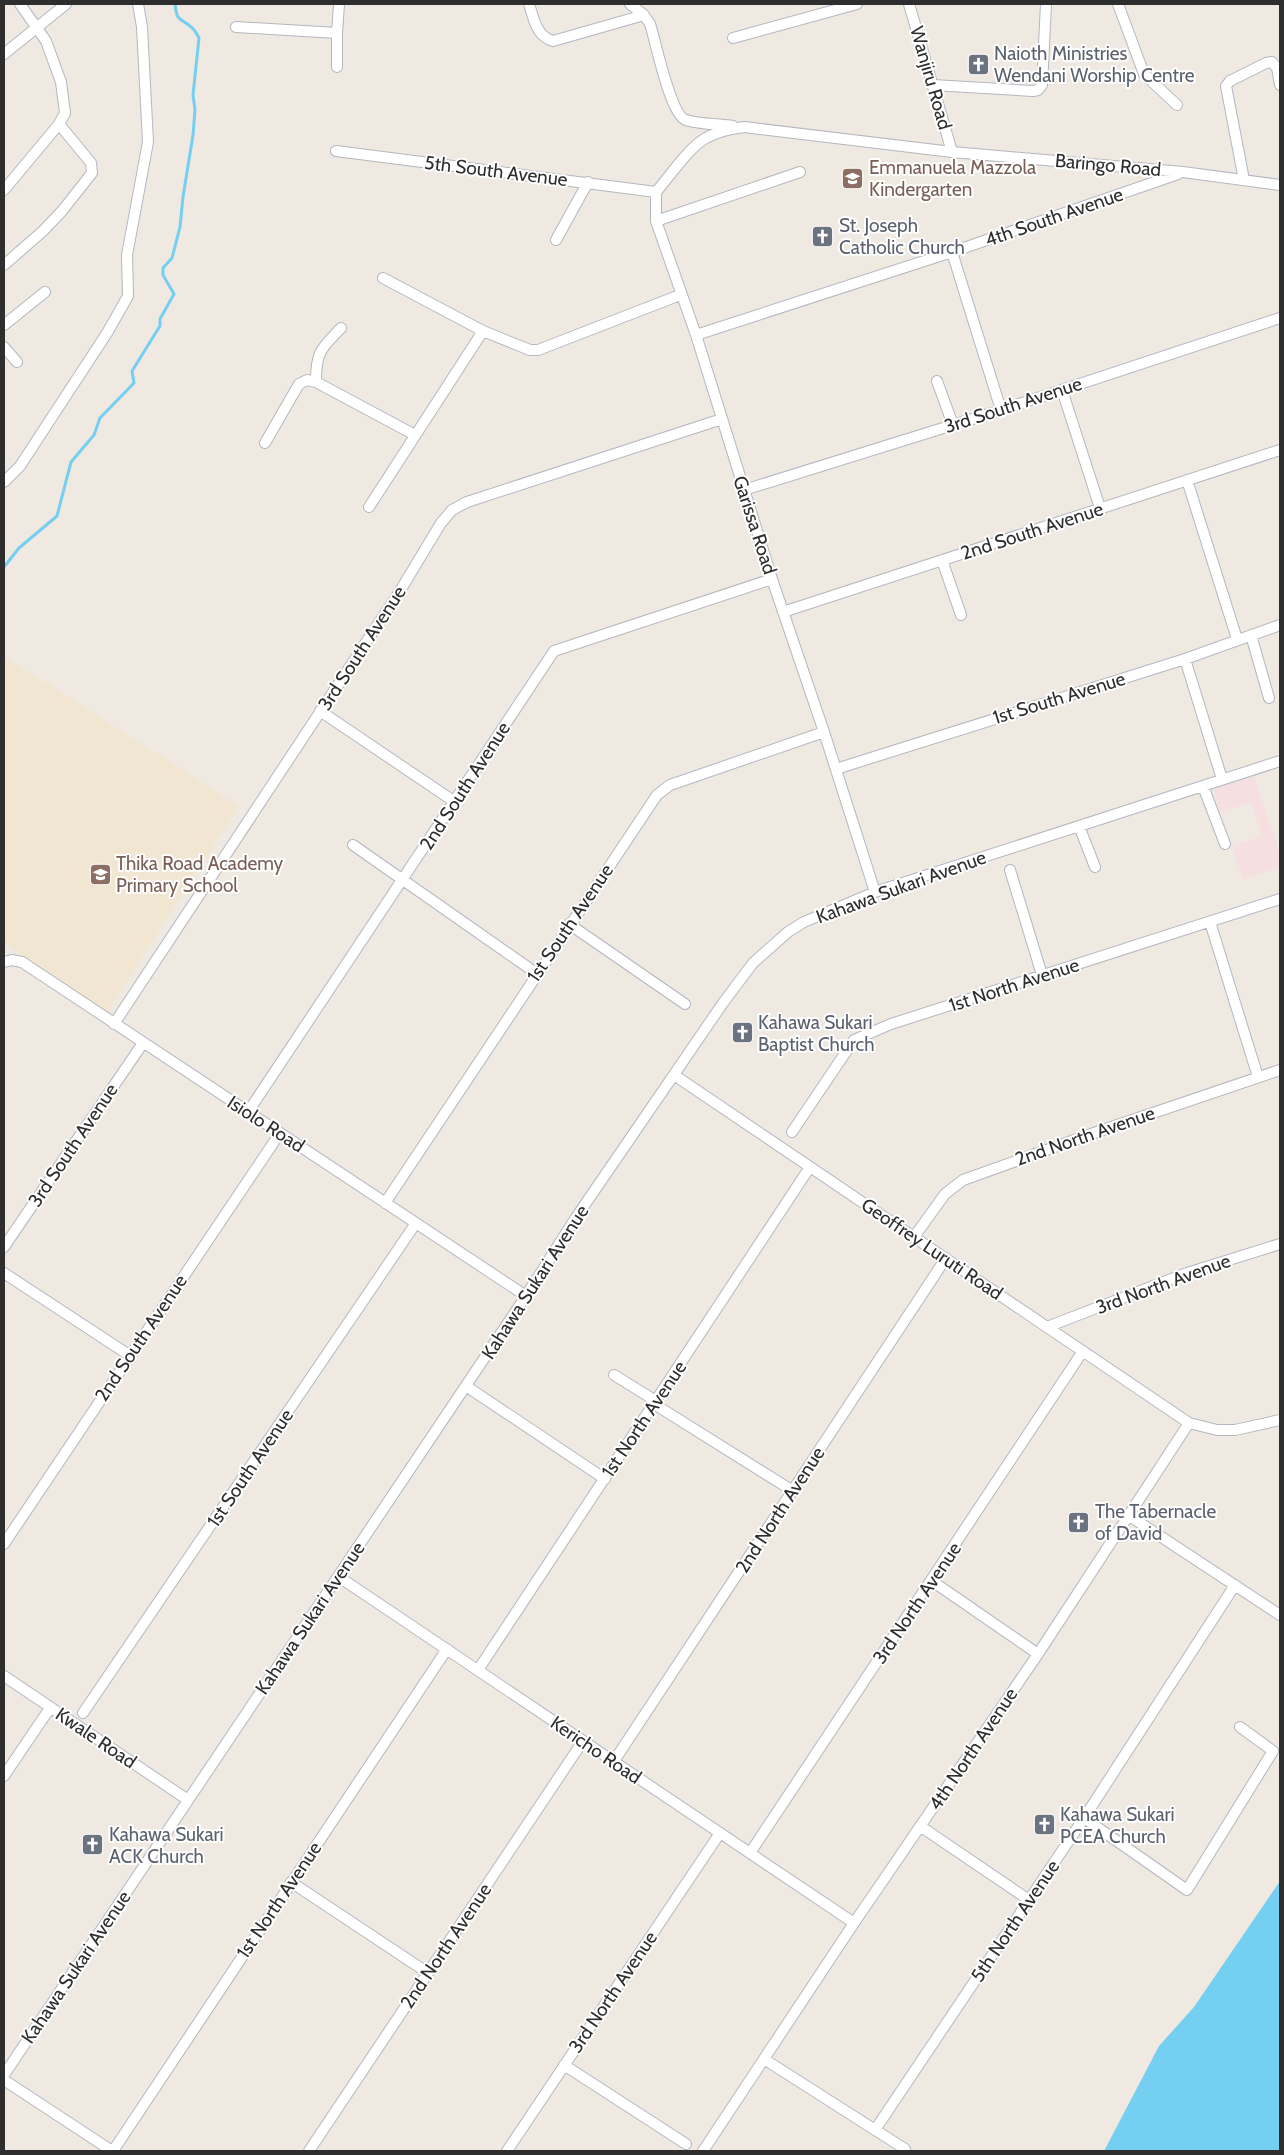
<svg xmlns="http://www.w3.org/2000/svg" width="1284" height="2155" font-family="Cabin,sans-serif">
<rect width="100%" height="100%" fill="#efe9e1"/>
<path fill="#f0e6d1" d="M4 656 239 806 107 1012 4 943Z"/>
<path fill="#f5dfe0" d="M1254 776 1280 854V867L1243 879 1232 846 1262 836 1251 802 1220 812 1213 790Z"/>
<path fill="#75cff0" d="M1280 1881V2151H1104L1159 2046 1194 2007Z"/>
<g fill="none" stroke-linecap="round" stroke-linejoin="round">
<path stroke="#75cff0" stroke-width="3" d="M4 567 19 548 57 516 71 462 94 435 100 418 134 383 132 371 160 326V319L174 294 163 275V268L172 258 180 227 183 197 193 135 195 110 193 95 199 38C197 34 194 29 191 27 180 17 177 23 175 4"/>
<defs>
<path id="street" d="M529 4C534 19 536 36 553 41L644 15
M630 4 644 15 650 24C656 42 670 115 686 120 697 124 720 124 733 126
M909 4 952 152
M1118 4 1144 74 1177 105
M236 27 337 33
M733 38 857 4
M4 54 66 4
M337 67V33L339 4
M933 85 1033 91 1038 90 1042 85 1046 4
M336 151 656 192
M1244 180 1226 86 1230 81 1266 63 1272 62 1277 68 1280 85
M4 190 59 124 65 113 61 82 46 41 20 4
M656 221 800 172
M556 240 588 182
M952 252 1001 410
M4 265 43 231 62 211 92 173 91 163 59 124
M383 278 483 331 530 350H538L680 295
M4 325 45 292
M696 335 952 252 1178 174
M4 347 17 362
M937 381 953 425
M316 382C316 351 321 349 341 328
M1062 390 1100 508
M265 443 299 384 307 380 316 382 415 435
M1187 480 1237 639
M4 482 20 466 107 333 128 296 127 255 148 142 142 27 138 4
M744 490 1001 410 1280 318
M369 507 483 331
M942 560 961 615
M783 612 1280 450
M1251 635 1269 698
M1185 659 1222 779
M320 711 455 802
M836 769 1185 659 1280 625
M1203 786 1225 844
M1079 826 1095 867
M353 845 536 973
M1010 870 1042 975
M875 892 824 732 772 579 696 335 656 221V192C670 176 689 147 706 138 718 131 731 129 744 127L952 152 1183 172 1280 185
M1210 922 1258 1077
M569 924 685 1004
M4 962 12 960 22 962 526 1296
M114 1024 400 591 441 523 452 510 467 502 722 419
M674 1075 1189 1423 1217 1430H1235L1280 1420
M248 1112 554 651 772 579
M792 1132 854 1040 891 1024 1280 899
M385 1203 657 795 670 785 824 732
M914 1237 945 1194 963 1180 1094 1133 1280 1070
M4 1247 143 1043
M4 1273 129 1355
M1047 1327 1187 1273 1280 1244
M614 1375 656 1401
M466 1386 605 1479
M654 1404 793 1491
M1128 1515 1280 1615
M4 1544 280 1133
M339 1577 854 1923
M932 1581 1038 1654
M478 1670 810 1167
M4 1676 188 1800
M83 1713 416 1223
M614 1761 946 1258
M4 1776 50 1708
M1084 1818 1187 1890 1273 1751 1240 1727
M920 1826 1029 1900
M750 1853 1083 1351
M291 1882 428 1973
M764 2059 905 2149 903 2151
M564 2065 686 2144
M4 2075 526 1296 575 1219 723 1003 753 963 788 932 804 922 875 892 1280 761
M4 2080 112 2151
M875 2130 1084 1818 1235 1585
M113 2151 447 1649
M309 2151 583 1741
M507 2151 720 1833
M703 2151 854 1923 1038 1654 1189 1423"/>
</defs>
<use href="#street" stroke="#b4b7c1" stroke-width="12"/>
<use href="#street" stroke="#fff" stroke-width="10"/>
</g>
<defs>
<symbol id="church-square" viewBox="-11 -11 22 22"><rect x="-9" y="-9" width="18" height="18" rx="4" fill="#6b7280" stroke="#fff"/><path d="M-1.2-6h2.4v3.5h3.3v2.4h-3.3V6h-2.4V-.1h-3.3v-2.4h3.3Z" fill="#fff"/></symbol>
<symbol id="school-square" viewBox="-11 -11 22 22"><rect x="-9" y="-9" width="18" height="18" rx="4" fill="#8d6e63" stroke="#fff"/><path d="M0-5L7-2L0 1L-7-2ZM-4 1L0 2.5L4 1V4Q0 6-4 4Z" fill="#fff"/></symbol>
</defs>
<g fill-rule="evenodd">
<use href="#church-square" x="966" y="52" width="25" height="25"/>
<use href="#school-square" x="840" y="166" width="25" height="25"/>
<use href="#church-square" x="810" y="224" width="25" height="25"/>
<use href="#school-square" x="88" y="862" width="25" height="25"/>
<use href="#church-square" x="730" y="1020" width="25" height="25"/>
<use href="#church-square" x="1066" y="1510" width="25" height="25"/>
<use href="#church-square" x="1032" y="1812" width="25" height="25"/>
<use href="#church-square" x="80" y="1832" width="25" height="25"/>
</g>
<g text-anchor="middle" dominant-baseline="central" stroke-width="4" stroke-linejoin="round" paint-order="stroke">
<g font-size="19" fill="#5b616d" stroke="#fff" text-anchor="start">
<text x="994" y="53">Naioth Ministries<tspan x="994" dy="22">Wendani Worship Centre</tspan></text>
<text x="839" y="225">St. Joseph<tspan x="839" dy="22">Catholic Church</tspan></text>
<text x="758" y="1022">Kahawa Sukari<tspan x="758" dy="22">Baptist Church</tspan></text>
<text x="1095" y="1511">The Tabernacle<tspan x="1095" dy="22">of David</tspan></text>
<text x="1060" y="1814">Kahawa Sukari<tspan x="1060" dy="22">PCEA Church</tspan></text>
<text x="109" y="1834">Kahawa Sukari<tspan x="109" dy="22">ACK Church</tspan></text>
</g>
<g font-size="19" fill="#2e2e2e" stroke="#fff">
<text transform="translate(931 78) rotate(74)">Wanjiru Road</text>
<text transform="translate(1108 165) rotate(5)">Baringo Road</text>
<text transform="translate(496 171) rotate(7)">5th South Avenue</text>
<text transform="translate(1054 217) rotate(-19)">4th South Avenue</text>
<text transform="translate(1013 405) rotate(-18)">3rd South Avenue</text>
<text transform="translate(755 525) rotate(72)">Garissa Road</text>
<text transform="translate(1032 531) rotate(-18)">2nd South Avenue</text>
<text transform="translate(362 648) rotate(-57)">3rd South Avenue</text>
<text transform="translate(1059 698) rotate(-17)">1st South Avenue</text>
<text transform="translate(465 786) rotate(-57)">2nd South Avenue</text>
<text transform="translate(901 887) rotate(-20)">Kahawa Sukari Avenue</text>
<text transform="translate(570 923) rotate(-56)">1st South Avenue</text>
<text transform="translate(1014 985) rotate(-18)">1st North Avenue</text>
<text transform="translate(266 1124) rotate(33)">Isiolo Road</text>
<text transform="translate(1085 1136) rotate(-19)">2nd North Avenue</text>
<text transform="translate(73 1145) rotate(-56)">3rd South Avenue</text>
<text transform="translate(932 1249) rotate(34)">Geoffrey Luruti Road</text>
<text transform="translate(535 1282) rotate(-57)">Kahawa Sukari Avenue</text>
<text transform="translate(1163 1284) rotate(-20)">3rd North Avenue</text>
<text transform="translate(141 1338) rotate(-56)">2nd South Avenue</text>
<text transform="translate(644 1419) rotate(-56)">1st North Avenue</text>
<text transform="translate(250 1468) rotate(-56)">1st South Avenue</text>
<text transform="translate(780 1510) rotate(-57)">2nd North Avenue</text>
<text transform="translate(917 1603) rotate(-56)">3rd North Avenue</text>
<text transform="translate(310 1618) rotate(-56)">Kahawa Sukari Avenue</text>
<text transform="translate(96 1738) rotate(34)">Kwale Road</text>
<text transform="translate(973 1749) rotate(-56)">4th North Avenue</text>
<text transform="translate(596 1750) rotate(34)">Kericho Road</text>
<text transform="translate(279 1900) rotate(-56)">1st North Avenue</text>
<text transform="translate(1015 1921) rotate(-56)">5th North Avenue</text>
<text transform="translate(446 1946) rotate(-56)">2nd North Avenue</text>
<text transform="translate(76 1967) rotate(-56)">Kahawa Sukari Avenue</text>
<text transform="translate(613 1992) rotate(-56)">3rd North Avenue</text>
</g>
<g font-size="19" fill="#785e54" stroke="#fff" text-anchor="start">
<text x="869" y="167">Emmanuela Mazzola<tspan x="869" dy="22">Kindergarten</tspan></text>
<text x="116" y="863">Thika Road Academy<tspan x="116" dy="22">Primary School</tspan></text>
</g>
</g>
<rect width="1284" height="2155" fill="none" stroke="#2e2e2e" stroke-width="10"/>
</svg>
